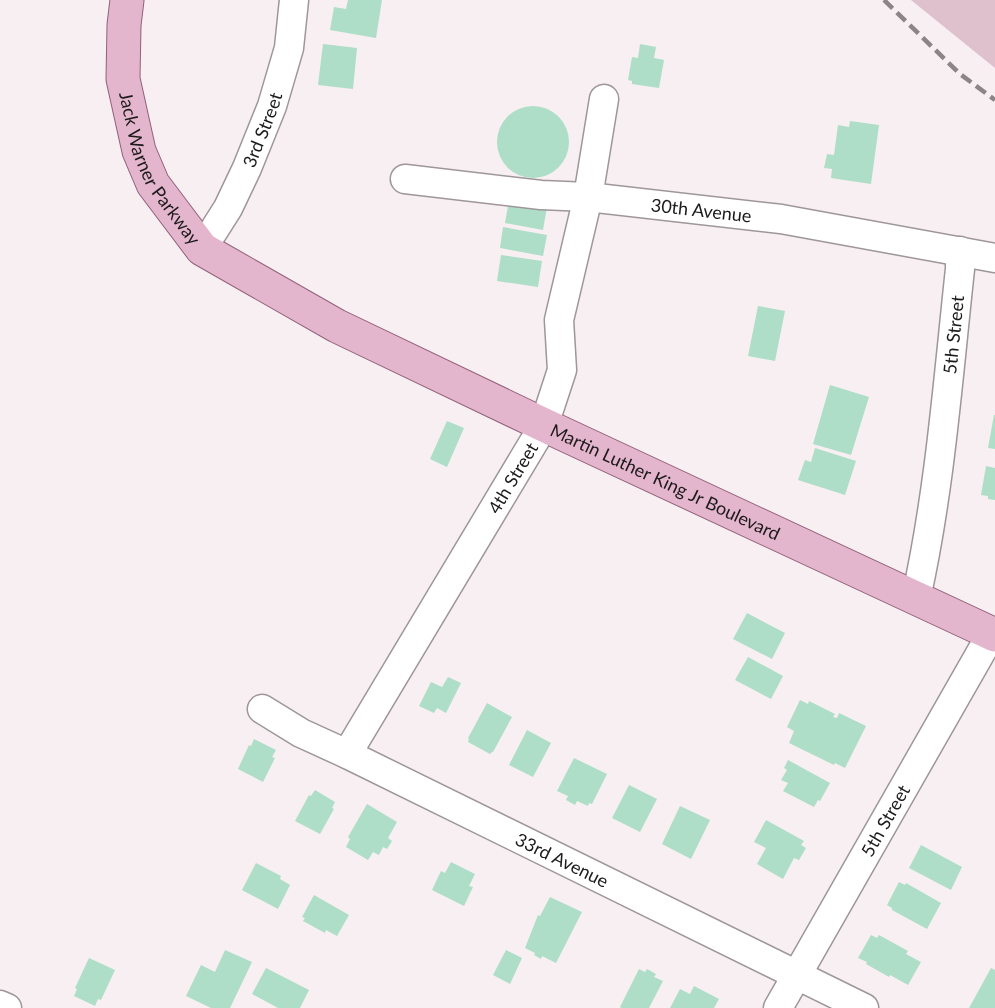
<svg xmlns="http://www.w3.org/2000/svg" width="995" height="1008" font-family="Lato,sans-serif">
<rect width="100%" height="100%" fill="#f7eff2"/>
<path fill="#dfc0cd" d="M911 0H995V68Z"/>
<path fill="#aedec8" d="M348 0H382L376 38 330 30 334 7 346 9Z
M323 44 357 48 353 89 318 85Z
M640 44 656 47 654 58 664 60 659 88 632 84V81L628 80 632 57 638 58Z
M497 142a36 36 0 1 1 72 0a36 36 0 1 1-72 0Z
M850 121 879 125 871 184 831 178 832 169 824 168 827 154 834 155 838 125 849 127Z
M509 200 547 207 543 230 505 223Z
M503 227 547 235 543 256 500 248Z
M501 255 542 261 538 287 497 281Z
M758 306 785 311 775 361 748 356Z
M830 385 869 397 851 455 813 444Z
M994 415H995V449L988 448Z
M447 421 464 428 447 467 430 459Z
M815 448 856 461 845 495 798 480 805 460 811 462Z
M986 466 995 468V500L988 499V496L981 495Z
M747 613 785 633 772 659 733 639Z
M748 657 783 676 771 699 735 680Z
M448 677 461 683 446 713 437 708 434 713 419 706 431 682 442 687Z
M800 700 808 704 809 701 835 714 833 717 837 718 839 713 866 726 845 768 835 763 834 765 789 743 794 731 787 727Z
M487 703 512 717 493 752H492L490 754 468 742 469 739 468 738Z
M527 730 551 743 533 777 509 765Z
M254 739 276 750 272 757 275 758 263 782 238 769 249 745 251 746Z
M574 758 607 774 592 804 589 803 588 806 577 801 575 805 566 800 568 796 557 791Z
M788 760 830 783 820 801 818 800 814 807 783 791 788 783 781 780 787 770 784 768Z
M629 785 657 799 640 832 612 818Z
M315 790 335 802 332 808 334 809 320 834 295 821 309 795 311 796Z
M367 804 397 822 388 838 392 841 387 849 383 847 379 855 373 852 368 860 346 847 350 839 348 837Z
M680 806 710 820 691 859 662 844Z
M766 820 804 841 801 845 806 848 799 860 794 858 783 879 757 864 766 848 754 842Z
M921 845 962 867 951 890 909 868Z
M451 862 475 874 469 886 473 887 464 906 432 890 441 871 445 873Z
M256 863 281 876 280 879 290 885 278 909 242 890Z
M899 882 905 885 906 883 941 903 927 929 892 910V908L887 905Z
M314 895 349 915 337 936 326 930 325 933 303 921 305 918 302 917Z
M550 897 582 912 556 963 542 956 541 959 534 955 535 953 525 948 538 915 540 916Z
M871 935 877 938 879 935 908 951 906 954 921 962 908 985 890 975 889 977 866 964 867 962 858 958Z
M225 950 252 962 230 1008H211L186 996 201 965 215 972Z
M506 950 522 958 510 984 493 975Z
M89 958 115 970 101 1000 98 999 95 1006 74 996 77 989 75 988Z
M266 968 309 990 300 1008H278L252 994Z
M991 968 995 970V1008H969Z
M639 969 645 972 647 969 656 974 654 977 663 981 649 1008H621L620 1007Z
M694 986 719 999 714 1008H670L680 989 690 994Z"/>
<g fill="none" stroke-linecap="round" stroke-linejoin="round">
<defs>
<g id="minor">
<path id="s1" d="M405 179 541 195 588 197 781 219 995 258"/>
<path id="s2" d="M202 249 228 208 247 168 272 106 289 48 294 0"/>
<path id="s3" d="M916 598C940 490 948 379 960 269V251"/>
<path id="s4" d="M262 709 301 733 347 754 864 1008"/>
<path id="s5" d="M347 754 544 425 562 370 559 320 588 197 604 99"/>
<path d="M0 1005 7 1008"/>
<path id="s6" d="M778 1008 992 633"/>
</g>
<g id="major">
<path id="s7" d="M127 0 124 25 123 79 139 151 153 184 202 249 337 326 544 425 995 635"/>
</g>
</defs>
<use href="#minor" stroke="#9e9699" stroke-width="31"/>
<use href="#major" stroke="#936079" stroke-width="35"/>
<use href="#minor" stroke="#fff" stroke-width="28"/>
<use href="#major" stroke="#e4b6cd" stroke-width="33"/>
<path stroke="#8b8587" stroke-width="4.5" stroke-dasharray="12 6" stroke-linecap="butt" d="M884 0 960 74 995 100"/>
</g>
<g text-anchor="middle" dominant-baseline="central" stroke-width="4.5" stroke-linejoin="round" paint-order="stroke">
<g font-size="18" fill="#1d1a1b" stroke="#fff">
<text stroke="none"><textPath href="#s2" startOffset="134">3rd Street</textPath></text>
<text stroke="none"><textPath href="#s7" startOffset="177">Jack Warner Parkway</textPath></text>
<text stroke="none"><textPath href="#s1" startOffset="298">30th Avenue</textPath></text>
<text stroke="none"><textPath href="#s3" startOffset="266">5th Street</textPath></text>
<text stroke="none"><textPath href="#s5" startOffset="322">4th Street</textPath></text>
<text stroke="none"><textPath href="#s7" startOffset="789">Martin Luther King Jr Boulevard</textPath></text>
<text stroke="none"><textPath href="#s6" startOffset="216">5th Street</textPath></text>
<text stroke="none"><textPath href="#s4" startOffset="336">33rd Avenue</textPath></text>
</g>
</g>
</svg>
